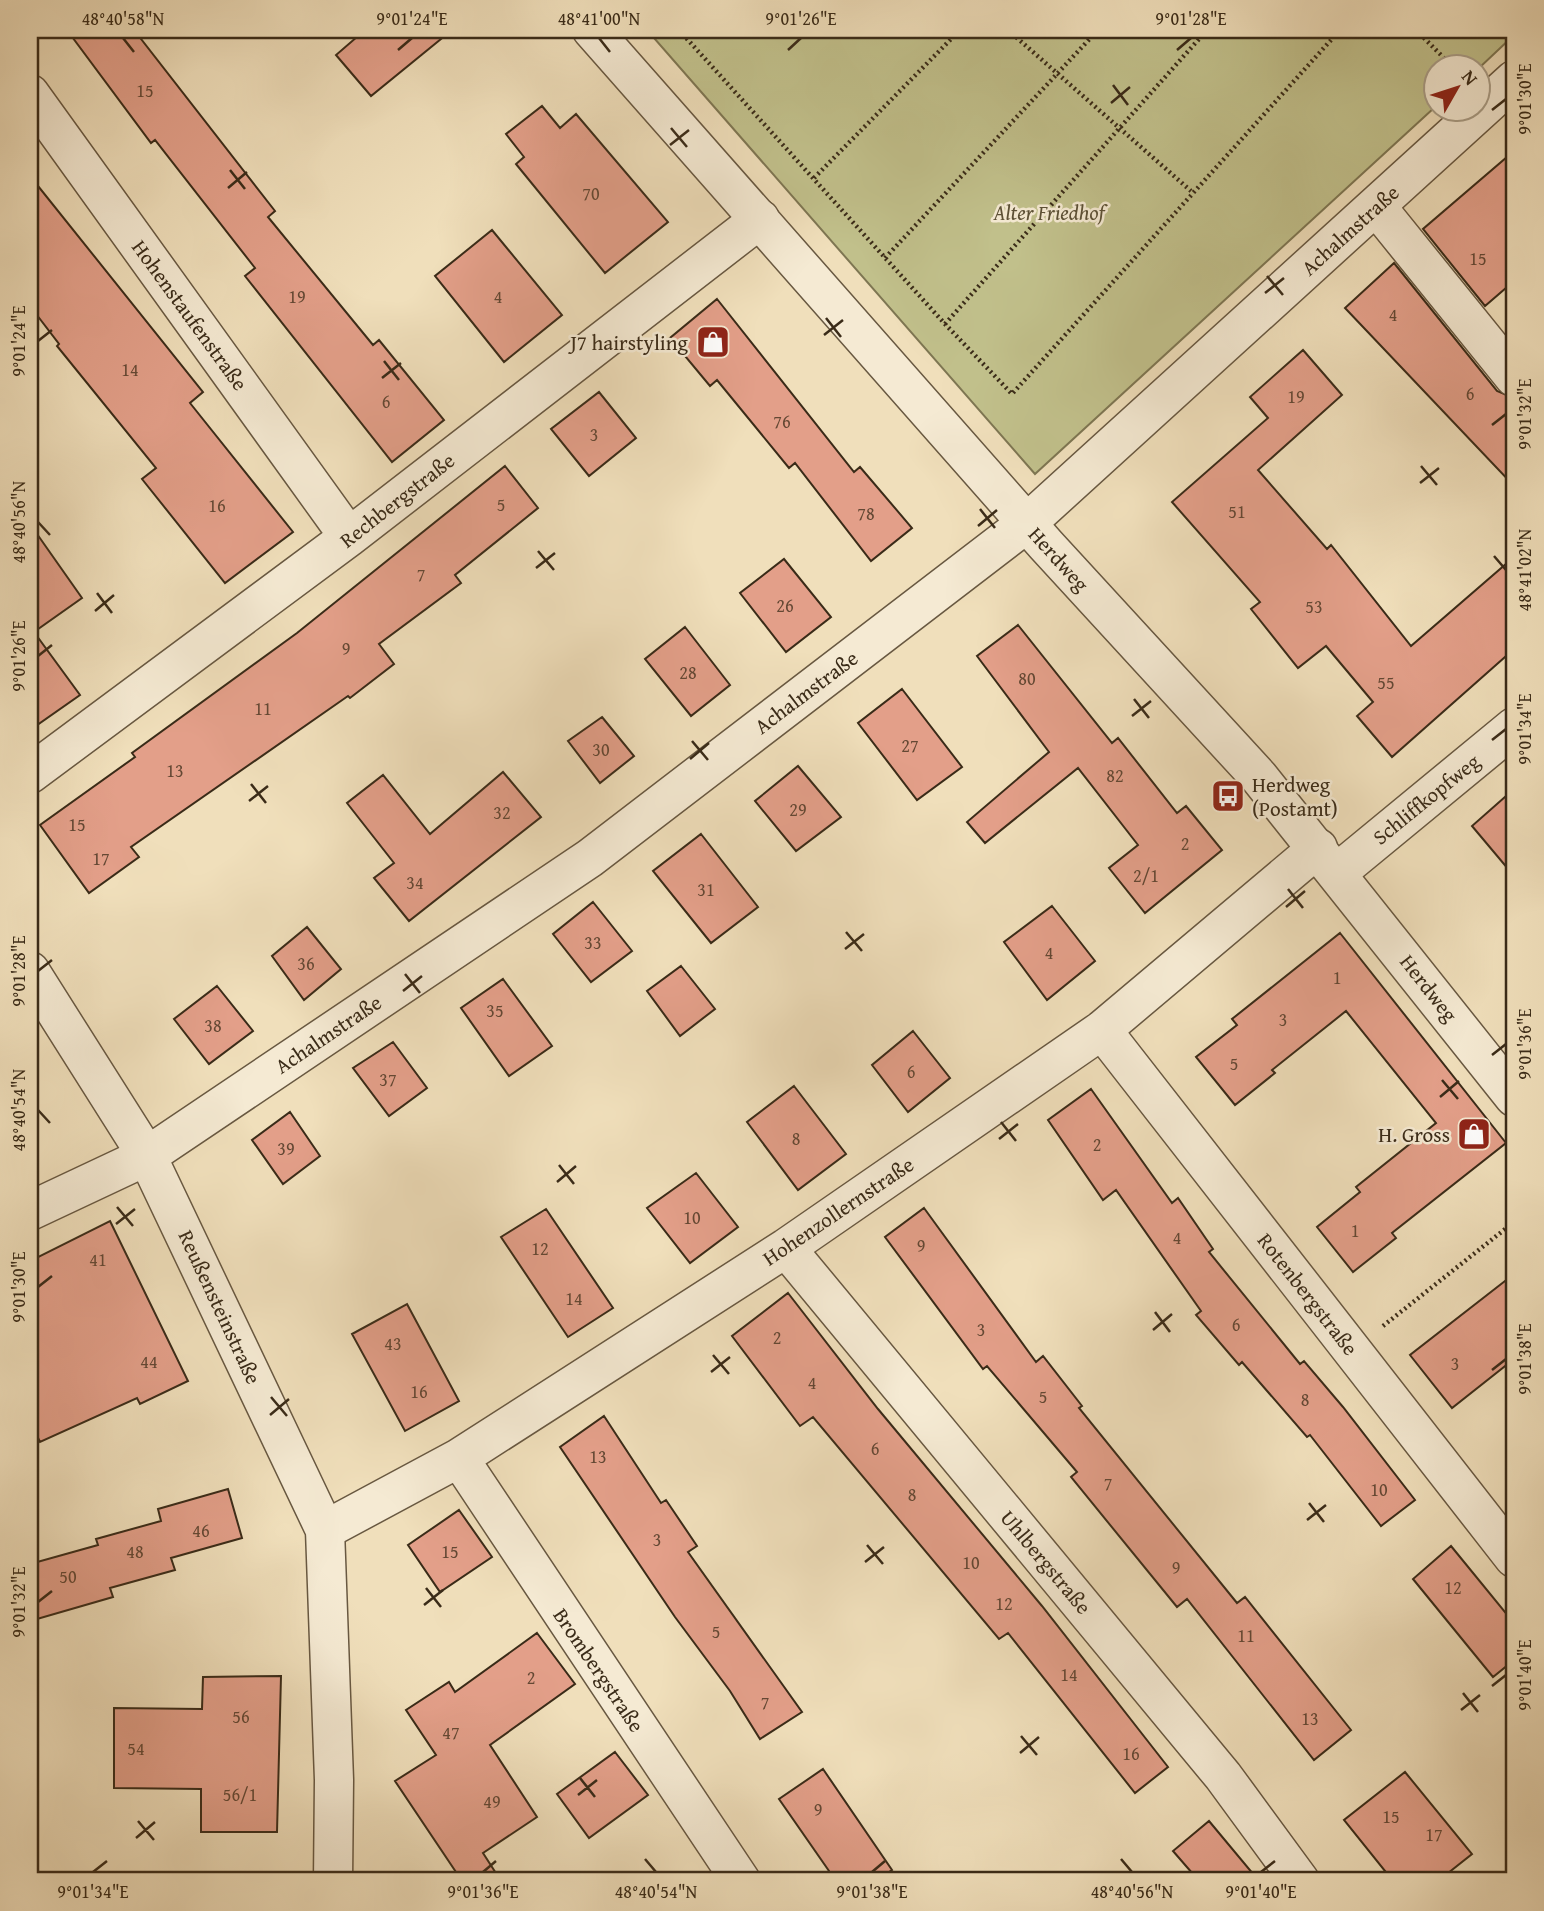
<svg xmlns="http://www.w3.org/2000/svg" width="1544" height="1911" font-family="'Gentium Book Plus',serif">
<rect width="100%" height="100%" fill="#f0dfbb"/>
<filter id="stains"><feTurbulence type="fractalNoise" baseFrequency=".00286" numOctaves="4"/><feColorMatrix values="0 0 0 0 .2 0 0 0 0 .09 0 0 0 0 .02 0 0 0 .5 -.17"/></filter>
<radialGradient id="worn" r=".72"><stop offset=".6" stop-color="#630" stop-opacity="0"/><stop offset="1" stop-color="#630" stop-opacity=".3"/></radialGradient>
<path fill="#c1c08b" stroke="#7e7652" stroke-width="2" d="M647 30H1514V35L1478 69 1436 66 1435 107 1035 474Z"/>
<path fill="#e39f89" stroke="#3a2b18" stroke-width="2" d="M67 30H134L275 211 268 217 373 345 379 340 444 420 392 462 245 276 255 268 155 140 151 143Z
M365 30H452L371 96 336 55Z
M542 106 560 128 576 114 668 222 605 273 516 164 524 157 506 134Z
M1514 151V281L1485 306 1423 229Z
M30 176 203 392 190 403 293 532 225 583 142 479 156 468 57 346 59 344 30 306Z
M492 230 562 315 504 362 435 276Z
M1394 263 1497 391 1514 398V486L1345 308Z
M717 299 854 472 860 467 912 528 871 561 795 463 789 468 717 380 710 386 670 338Z
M1303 350 1342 395 1258 470 1327 549 1331 545 1411 646 1514 557V649L1392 757 1357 716 1373 702 1326 646 1298 668 1251 609 1260 602 1172 502 1268 418 1250 397Z
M599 392 636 438 589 476 551 429Z
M505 466 538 508 455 575 461 583 379 644 394 664 350 698 348 696 131 847 139 857 89 893 40 825 135 757 132 753 297 633Z
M30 524 82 598 34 632 80 695 30 730Z
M784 559 831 617 786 652 740 593Z
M1018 625 1112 743 1118 738 1177 813 1186 806 1222 850 1145 913 1109 868 1138 845 1078 768 985 843 967 822 1049 752 977 656Z
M685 627 730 685 691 716 645 659Z
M902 689 962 767 917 800 858 723Z
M602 717 634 756 600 783 568 741Z
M798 766 841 817 796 851 755 801Z
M503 772 541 817 409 921 374 878 394 863 347 803 383 775 430 834Z
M1514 789V876L1472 826Z
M701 834 758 907 711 943 653 871Z
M593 902 632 951 591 982 553 934Z
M1052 906 1095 961 1047 1000 1004 942Z
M307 927 341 969 304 1000 272 956Z
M1340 933 1506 1143 1392 1233 1396 1238 1353 1272 1317 1227 1360 1192 1356 1187 1436 1123 1346 1011 1272 1070 1275 1073 1235 1105 1196 1057 1237 1025 1232 1019Z
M681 966 715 1009 680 1036 647 991Z
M503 979 552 1046 509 1076 461 1008Z
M217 986 253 1031 209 1064 174 1019Z
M913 1031 950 1078 908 1112 872 1065Z
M393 1042 427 1088 389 1116 353 1068Z
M794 1086 846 1154 798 1190 747 1122Z
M1091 1089 1172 1203 1178 1198 1213 1249 1209 1252 1300 1364 1304 1361 1343 1407 1415 1500 1381 1526 1310 1435 1307 1437 1242 1362 1239 1365 1196 1315 1201 1311 1116 1190 1103 1200 1048 1120Z
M290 1112 320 1156 283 1184 252 1140Z
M696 1173 738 1227 690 1263 647 1208Z
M924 1208 1036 1362 1043 1356 1082 1406 1079 1408 1237 1603 1245 1597 1351 1730 1314 1760 1187 1599 1177 1607 1071 1477 1077 1472 987 1366 983 1369 885 1237Z
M546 1209 613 1308 568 1337 501 1237Z
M110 1221 188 1381 140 1404 137 1398 40 1442 30 1421V1261Z
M1514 1274V1359L1452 1408 1410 1355Z
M788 1293 878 1409 1042 1606 1168 1767 1135 1793 1008 1633 999 1639 813 1417 800 1426 732 1336Z
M407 1304 459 1401 405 1431 352 1334Z
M604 1416 661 1503 666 1500 697 1546 688 1552 802 1712 760 1739 730 1691 675 1617 560 1447Z
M228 1489 242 1538 171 1558 175 1570 110 1588 113 1597 37 1619 30 1594V1564L98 1545 96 1539 161 1521 158 1509Z
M459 1510 492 1557 440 1592 408 1545Z
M1451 1546 1514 1623V1660L1493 1677 1413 1579Z
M537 1633 575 1684 490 1745 537 1817 483 1853 501 1881H462L395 1781 436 1755 406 1710 449 1682 455 1692Z
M281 1676 277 1832H201V1789L114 1788V1708L202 1709 203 1677Z
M615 1752 648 1795 589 1838 557 1794Z
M823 1769 892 1870 875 1881H836L779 1799Z
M1405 1772 1472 1854 1438 1881H1393L1344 1820Z
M1209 1821 1259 1881H1199L1173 1851Z"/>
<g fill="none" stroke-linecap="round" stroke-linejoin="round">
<defs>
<path id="minor" d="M30 94 349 537
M1376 206 1514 377
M30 774 349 537 760 219
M1338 872 1514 727
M1102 1030 1514 1558
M30 1211 147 1156 590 858 1027 523 1514 80
M786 1248 1223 1776 1300 1881
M459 1458 741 1881
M325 1530 459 1458 786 1248 1102 1030 1318 848"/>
<path id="tertiary" d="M592 30 1046 545 1259 777 1514 1097
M30 971 147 1156 325 1530 334 1780 333 1881"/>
</defs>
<use href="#minor" stroke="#685841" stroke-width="41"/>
<use href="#tertiary" stroke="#685841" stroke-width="41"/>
<path stroke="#3a2b18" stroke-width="4.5" stroke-dasharray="2 3.5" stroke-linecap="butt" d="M679 30 945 324 1012 394 1340 30
M1008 30 1191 191
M1416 30 1452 66
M814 178 960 30
M885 258 1098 30
M945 324 1207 30
M1383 1326 1514 1222"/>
<use href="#minor" stroke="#f5ead3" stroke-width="38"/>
<use href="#tertiary" stroke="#f5ead3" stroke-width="38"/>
</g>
<path fill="none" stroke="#3a2b18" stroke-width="2.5" d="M123 38 134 52M599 38 610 52M398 50 412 38M788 50 801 38M1177 50 1191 38M1113 85 1128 105M1111 103 1130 87M1492 110 1506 99M671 128 687 147M670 145 689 130M230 170 245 189M228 188 247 172M1267 276 1283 295M1265 293 1284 278M826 318 841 337M824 335 843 320M38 341 52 330M384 361 399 380M382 378 401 363M1492 425 1506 414M1421 466 1437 485M1420 483 1439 468M980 509 995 528M38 522 50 535M978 526 997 510M538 551 554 570M1494 556 1506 570M536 568 555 553M97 593 112 613M95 611 114 595M38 656 52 645M1134 699 1149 718M1132 716 1151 701M1492 740 1506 729M692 741 708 760M690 759 709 743M251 784 266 803M249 801 268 786M1288 889 1303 908M1286 907 1305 891M846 932 862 951M845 949 864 934M38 971 52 960M405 974 420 993M403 991 422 976M1492 1055 1506 1044M1442 1080 1458 1099M1440 1097 1459 1081M38 1110 50 1123M1001 1122 1016 1141M999 1139 1018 1124M559 1165 574 1184M557 1182 576 1166M117 1207 133 1226M116 1224 135 1209M38 1287 52 1276M1155 1312 1170 1332M1153 1330 1172 1314M713 1355 729 1374M1492 1370 1506 1359M711 1372 730 1357M271 1397 287 1416M270 1415 289 1399M1309 1503 1324 1522M1307 1520 1326 1505M867 1545 883 1564M865 1562 884 1547M426 1588 441 1607M38 1602 52 1591M424 1605 443 1590M1492 1686 1506 1675M1463 1693 1478 1712M1461 1710 1480 1695M1021 1736 1037 1755M1020 1753 1039 1737M580 1778 595 1797M578 1795 597 1780M138 1821 154 1840M136 1838 155 1822M645 1859 656 1872M1121 1859 1132 1872M93 1872 107 1861M483 1872 496 1861M872 1872 885 1861M1261 1872 1275 1861"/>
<defs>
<symbol id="shop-square" viewBox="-11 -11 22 22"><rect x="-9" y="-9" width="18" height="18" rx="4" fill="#8f2418" stroke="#f5ead3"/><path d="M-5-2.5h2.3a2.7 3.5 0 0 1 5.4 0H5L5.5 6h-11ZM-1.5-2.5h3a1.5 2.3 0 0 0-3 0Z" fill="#fff"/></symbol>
<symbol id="bus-square" viewBox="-11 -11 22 22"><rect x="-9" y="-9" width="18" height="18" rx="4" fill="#8f2418" stroke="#f5ead3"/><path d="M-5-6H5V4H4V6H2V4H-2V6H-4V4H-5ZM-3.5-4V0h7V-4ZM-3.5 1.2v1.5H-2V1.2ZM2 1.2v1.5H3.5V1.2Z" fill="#fff"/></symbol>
</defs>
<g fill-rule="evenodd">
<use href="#shop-square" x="694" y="323" width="38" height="38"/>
<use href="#bus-square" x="1209" y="777" width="38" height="38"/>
<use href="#shop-square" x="1455" y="1115" width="38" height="38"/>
</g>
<g text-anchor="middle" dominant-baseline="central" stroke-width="5" stroke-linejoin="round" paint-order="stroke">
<g font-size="18" fill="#644834">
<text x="145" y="90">15</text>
<text x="591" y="193">70</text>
<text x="1478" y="258">15</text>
<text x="297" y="296">19</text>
<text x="498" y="296">4</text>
<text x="1393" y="314">4</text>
<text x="130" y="369">14</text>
<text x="1470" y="393">6</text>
<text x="1296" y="396">19</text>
<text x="386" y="401">6</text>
<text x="782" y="421">76</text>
<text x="594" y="434">3</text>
<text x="501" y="504">5</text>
<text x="217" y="505">16</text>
<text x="1237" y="511">51</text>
<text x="866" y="513">78</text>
<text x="421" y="574">7</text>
<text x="785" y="605">26</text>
<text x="1314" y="606">53</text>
<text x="346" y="648">9</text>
<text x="688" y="672">28</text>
<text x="1027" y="678">80</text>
<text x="1386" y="682">55</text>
<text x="263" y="708">11</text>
<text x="910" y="745">27</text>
<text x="601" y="749">30</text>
<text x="175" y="770">13</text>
<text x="1115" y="775">82</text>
<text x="798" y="809">29</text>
<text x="502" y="812">32</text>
<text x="77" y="824">15</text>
<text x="1185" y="843">2</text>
<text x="101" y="858">17</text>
<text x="1146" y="875">2/1</text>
<text x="415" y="882">34</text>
<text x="706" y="889">31</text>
<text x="593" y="942">33</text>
<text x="1049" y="952">4</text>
<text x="306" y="963">36</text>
<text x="1337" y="977">1</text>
<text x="495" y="1010">35</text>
<text x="1283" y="1019">3</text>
<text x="213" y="1025">38</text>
<text x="1234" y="1063">5</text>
<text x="911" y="1071">6</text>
<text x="388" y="1079">37</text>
<text x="796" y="1138">8</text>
<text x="1097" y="1144">2</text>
<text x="286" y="1148">39</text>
<text x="692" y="1217">10</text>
<text x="1355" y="1230">1</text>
<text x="1177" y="1237">4</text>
<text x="921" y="1245">9</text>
<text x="540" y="1248">12</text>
<text x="98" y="1259">41</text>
<text x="574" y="1298">14</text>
<text x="1236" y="1324">6</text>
<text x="981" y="1329">3</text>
<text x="777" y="1337">2</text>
<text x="393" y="1343">43</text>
<text x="149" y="1361">44</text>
<text x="1455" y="1363">3</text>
<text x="812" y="1382">4</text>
<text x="419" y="1391">16</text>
<text x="1043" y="1396">5</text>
<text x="1305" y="1399">8</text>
<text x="875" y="1448">6</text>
<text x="598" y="1456">13</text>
<text x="1108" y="1483">7</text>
<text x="1379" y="1489">10</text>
<text x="912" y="1494">8</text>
<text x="201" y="1530">46</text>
<text x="657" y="1539">3</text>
<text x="135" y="1551">48</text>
<text x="450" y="1551">15</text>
<text x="971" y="1562">10</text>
<text x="1176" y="1567">9</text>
<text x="68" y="1576">50</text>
<text x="1453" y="1587">12</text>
<text x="1004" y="1603">12</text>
<text x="716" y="1631">5</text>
<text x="1246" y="1635">11</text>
<text x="1069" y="1674">14</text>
<text x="531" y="1677">2</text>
<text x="765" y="1702">7</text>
<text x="241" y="1716">56</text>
<text x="1310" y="1718">13</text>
<text x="451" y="1732">47</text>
<text x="136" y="1748">54</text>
<text x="1131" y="1753">16</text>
<text x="240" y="1794">56/1</text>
<text x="492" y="1801">49</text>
<text x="818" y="1809">9</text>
<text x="1391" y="1816">15</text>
<text x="1434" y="1834">17</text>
</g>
<g font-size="21" font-style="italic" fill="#5c5035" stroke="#f5ead3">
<text x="1049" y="212">Alter Friedhof</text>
</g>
<g font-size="21" fill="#3a2b18" stroke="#f5ead3">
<text transform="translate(1350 230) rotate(-42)">Achalmstraße</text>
<text transform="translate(190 315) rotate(54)">Hohenstaufenstraße</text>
<text transform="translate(397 500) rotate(-38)">Rechbergstraße</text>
<text transform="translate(1059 559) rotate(48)">Herdweg</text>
<text transform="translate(806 692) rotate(-37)">Achalmstraße</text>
<text transform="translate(1426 799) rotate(-39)">Schliffkopfweg</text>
<text transform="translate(1429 988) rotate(52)">Herdweg</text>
<text transform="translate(328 1034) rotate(-34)">Achalmstraße</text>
<text transform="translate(838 1211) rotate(-34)">Hohenzollernstraße</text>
<text transform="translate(1308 1294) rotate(52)">Rotenbergstraße</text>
<text transform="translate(220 1307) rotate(65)">Reußensteinstraße</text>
<text transform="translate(1046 1562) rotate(50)">Uhlbergstraße</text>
<text transform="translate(599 1670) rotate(56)">Brombergstraße</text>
</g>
<g font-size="21" fill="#3a2b18" stroke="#f5ead3" text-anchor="end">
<text x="688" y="342">J7 hairstyling</text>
<text x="1252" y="784" text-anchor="start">Herdweg<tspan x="1252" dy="24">(Postamt)</tspan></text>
<text x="1450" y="1134">H. Gross</text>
</g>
</g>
<rect width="1544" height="1911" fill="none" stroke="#f0dfbb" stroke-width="77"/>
<g transform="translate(1457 88) rotate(51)"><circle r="33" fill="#f5ead3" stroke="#aa9e88" stroke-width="2"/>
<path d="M0-5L12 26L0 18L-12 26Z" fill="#8f2418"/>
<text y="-10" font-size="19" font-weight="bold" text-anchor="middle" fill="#3a2b18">N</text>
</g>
<rect x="38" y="38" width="1468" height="1834" fill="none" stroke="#3a2b18" stroke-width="2.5"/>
<g font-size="18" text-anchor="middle" fill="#3a2b18">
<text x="123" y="25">48°40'58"N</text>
<text x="412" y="25">9°01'24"E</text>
<text x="599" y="25">48°41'00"N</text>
<text x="801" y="25">9°01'26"E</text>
<text x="1191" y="25">9°01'28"E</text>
<text transform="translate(1525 99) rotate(-90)" y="6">9°01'30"E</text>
<text transform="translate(19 341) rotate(-90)" y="6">9°01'24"E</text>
<text transform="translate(1525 414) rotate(-90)" y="6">9°01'32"E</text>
<text transform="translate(19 522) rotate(-90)" y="6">48°40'56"N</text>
<text transform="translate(1525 570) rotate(-90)" y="6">48°41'02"N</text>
<text transform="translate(19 656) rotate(-90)" y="6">9°01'26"E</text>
<text transform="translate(1525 729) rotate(-90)" y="6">9°01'34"E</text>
<text transform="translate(19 971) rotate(-90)" y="6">9°01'28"E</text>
<text transform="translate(1525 1044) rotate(-90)" y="6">9°01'36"E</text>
<text transform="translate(19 1110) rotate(-90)" y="6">48°40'54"N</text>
<text transform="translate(19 1287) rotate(-90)" y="6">9°01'30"E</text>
<text transform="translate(1525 1359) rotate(-90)" y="6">9°01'38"E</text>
<text transform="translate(19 1602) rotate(-90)" y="6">9°01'32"E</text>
<text transform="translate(1525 1675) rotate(-90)" y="6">9°01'40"E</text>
<text x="93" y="1898">9°01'34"E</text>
<text x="483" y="1898">9°01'36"E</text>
<text x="656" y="1898">48°40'54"N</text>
<text x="872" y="1898">9°01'38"E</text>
<text x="1132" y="1898">48°40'56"N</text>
<text x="1261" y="1898">9°01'40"E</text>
</g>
<rect width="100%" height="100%" filter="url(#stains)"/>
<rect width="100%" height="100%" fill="url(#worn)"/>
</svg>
